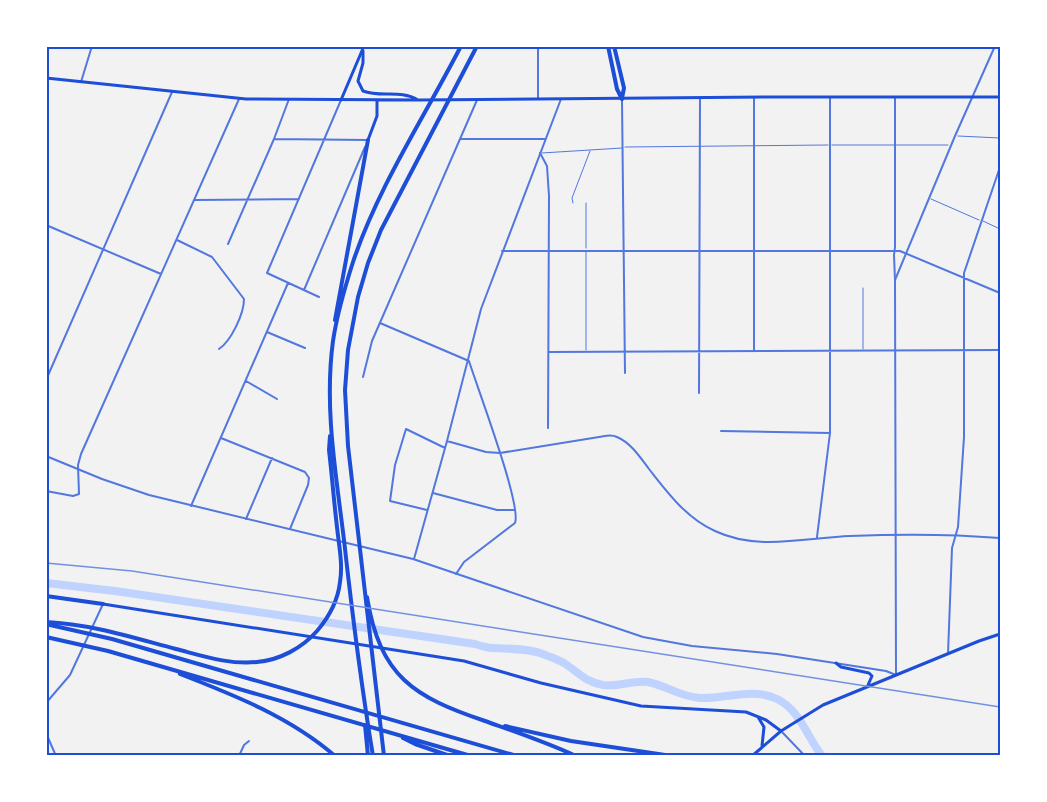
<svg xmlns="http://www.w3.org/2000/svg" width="1047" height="802" font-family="'Titillium Web',sans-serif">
<rect width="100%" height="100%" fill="#f2f2f2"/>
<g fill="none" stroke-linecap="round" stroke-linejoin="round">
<path stroke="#bfd3fe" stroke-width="8" d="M46 583 115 591 475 644C481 646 487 648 493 648 509 649 527 648 543 654 550 657 557 659 564 663 578 672 585 682 603 685 619 687 633 680 648 682 667 686 681 697 700 698 727 699 752 687 777 699 799 709 808 738 822 756"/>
<path stroke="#5277de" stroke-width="1" d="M958 136 1000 138
M832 145H948
M625 147 828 145
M542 153 622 148
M931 199 979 220
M573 203 572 198 590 151
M586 203V248
M983 221 1000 229
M586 252V350
M863 288V349"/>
<path stroke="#5277de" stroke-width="2" d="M538 46V98
M81 82 92 46
M622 100 625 373
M274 139 367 140
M461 139H546
M540 153 547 166 549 196 548 428
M195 200 299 199
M46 225 161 274
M177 240 212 257 244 299C244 314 231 341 219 349
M228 244 274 139 289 99
M502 251H900L1000 293
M895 280 894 255 895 247V97
M304 290 365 147
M319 297 267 273 341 100
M380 323 469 361C477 387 522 505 515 523L464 562 456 574
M267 332 305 348
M754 351V97
M549 352 1000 350
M363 377 372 341 477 100
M46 380 172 92
M246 381 277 399
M699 393 700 98
M721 431 830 433
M221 438 305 472 309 478 308 485 290 529
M447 441 486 452 500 453 599 437C606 436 611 434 617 437 631 443 640 457 649 469 668 493 686 518 715 531 757 551 805 538 850 536 898 534 952 534 1000 538
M46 491 73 496 79 494 78 465 81 454 239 99
M433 493 497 510H515
M191 506 288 283
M427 510 390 501 395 465 406 429 445 448
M246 519 272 458
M817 537 830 433V97
M414 559 447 441 481 309 561 99
M948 654 952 548 958 527 964 437V273L1000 167
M46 703 70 675 103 604
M782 732 805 756
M46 733 56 756
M239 756 244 745 249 741"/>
<path stroke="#5277de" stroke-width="2" d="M46 456 102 479 149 495 413 559 643 637 692 646 777 654 886 671 896 675 895 280 955 136 995 46"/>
<path stroke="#1d4ed8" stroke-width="3" d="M341 100 364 46
M103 604 464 661 541 683 641 706 746 712 766 720 781 731
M836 663 841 667 869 673 872 676 868 685
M758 717 764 727 762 746
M752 756 781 731 823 705 979 641 1000 634"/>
<path stroke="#1d4ed8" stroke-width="3" d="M363 51V63L358 81 363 91C381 98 400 89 418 100
M46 78 246 99 419 100 770 97H1000
M368 140 377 116V100"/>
<path stroke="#1d4ed8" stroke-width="4" d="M608 46 617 89 622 99
M614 46 624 88 622 98
M335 320 368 140
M46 596 103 604
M367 597C380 677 414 697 485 721 516 732 546 742 576 756
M46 622C91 624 134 638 176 649 203 656 230 665 257 662 280 660 302 648 317 631 329 617 338 600 340 582 343 564 339 546 337 527 334 502 332 476 329 450L330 436
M50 625 112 639 517 756
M46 637 108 651 471 756
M180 674C234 695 290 717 335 756
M365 725 368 756
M505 726 571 741 672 756
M403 738 415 744 450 756
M373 756C361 684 352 612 344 540 336 474 324 407 333 341 337 314 345 287 353 262 378 187 425 116 461 46
M384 756 348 446 345 390 348 350 358 297 368 263 381 230 477 46"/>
<path stroke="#7290e2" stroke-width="1.5" d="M46 563 132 571 1000 707"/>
</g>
<rect width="1047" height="802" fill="none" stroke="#ffffff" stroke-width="96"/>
<rect x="48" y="48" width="951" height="706" fill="none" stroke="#1d4ed8" stroke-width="2"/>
</svg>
